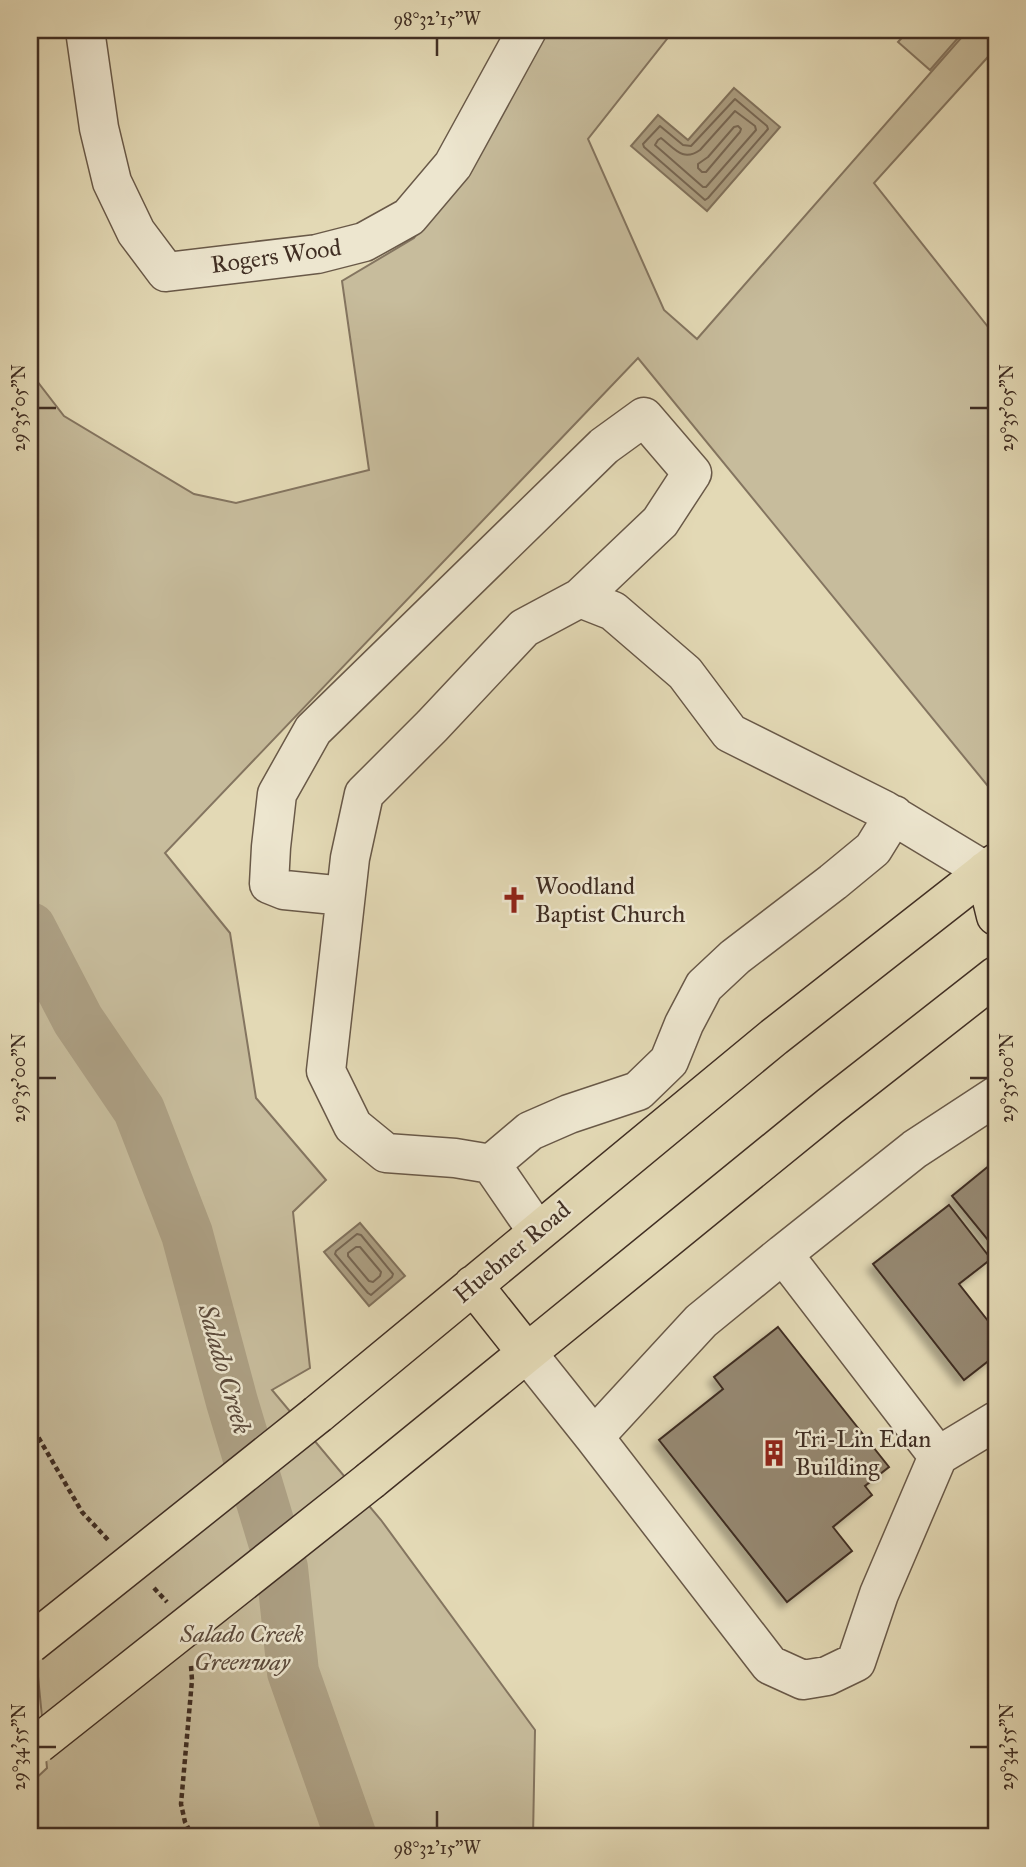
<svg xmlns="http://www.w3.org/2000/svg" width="1026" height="1867" font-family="'IM FELL Great Primer',serif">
<defs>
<filter id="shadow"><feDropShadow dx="-6" dy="6" stdDeviation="3.5" flood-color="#0004"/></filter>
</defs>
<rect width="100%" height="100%" fill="#e3d9b5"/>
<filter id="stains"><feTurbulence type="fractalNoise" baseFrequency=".00286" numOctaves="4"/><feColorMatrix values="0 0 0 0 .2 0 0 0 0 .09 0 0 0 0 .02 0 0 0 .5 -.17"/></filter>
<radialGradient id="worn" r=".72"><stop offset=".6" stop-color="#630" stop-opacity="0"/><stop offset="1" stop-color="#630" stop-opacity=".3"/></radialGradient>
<path fill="#c7bc9c" stroke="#847560" stroke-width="2" d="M545 30H674L588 139 664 310 697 339 968 30H996V48L874 183 996 337V796L638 358 165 853 230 933 256 1098 326 1180 293 1212 310 1368 272 1390 381 1520 535 1730 533 1837H30V1784L47 1768 30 1595V372L64 416 194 494 236 503 369 470 342 281 414 238 464 167Z
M909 30H965L930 70 898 42Z"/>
<path fill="#ac9f83" stroke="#81725d" stroke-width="2" d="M734 88 780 127 707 211 631 146 658 115 688 140Z
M360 1223 405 1276 369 1306 324 1252Z"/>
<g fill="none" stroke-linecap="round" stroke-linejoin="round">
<path stroke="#766653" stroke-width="2" d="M735 99 767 126 768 129 708 198 705 200 644 147 643 144 660 126 683 145 691 146Z
M735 111 755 126 756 130 706 187H703L655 145 658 140 661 138C675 149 683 162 700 150Z
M738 126 741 129 740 132 706 172H702L698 168V164L708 157 734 127Z
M357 1234 361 1235 393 1274 392 1277 371 1295 368 1293 335 1254 336 1251Z
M356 1247H360L381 1272 380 1276 373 1282 369 1281 348 1256V1253Z"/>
<path stroke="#ac9f83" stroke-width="52" d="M30 928 78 1020 139 1110 187 1234 232 1402 282 1568 293 1672 351 1837"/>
</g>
<path fill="#95876f" stroke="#402e23" stroke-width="2" filter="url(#shadow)" d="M996 1160V1250L952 1196Z
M949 1205 991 1259 959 1284 996 1331V1355L964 1380 873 1264Z
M778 1327 889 1467 865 1486 872 1495 833 1527 852 1551 787 1602 659 1440 723 1389 714 1377Z"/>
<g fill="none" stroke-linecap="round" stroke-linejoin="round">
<defs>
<path id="minor" d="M85 30 99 128 112 182 136 232 166 272 317 254 364 242 409 217 453 165 527 30
M345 896 284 890 269 884 271 847 277 794 313 730 604 446 644 417 692 473 660 522 580 598
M996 1096 915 1149 783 1254 938 1456 996 1421
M491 1164 530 1131 569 1114 638 1091 669 1061 684 1024 704 986 735 957 833 882 873 849 894 815
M537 1231 491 1164 455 1158 386 1153 353 1126 326 1071 350 858 364 794 432 726 524 628 580 598 613 611 685 673 730 733 884 810 985 871
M527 1353 594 1437 701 1321 783 1254
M594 1437 770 1665 803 1680 827 1676 856 1662 879 1594 938 1456"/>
<path id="major" d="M985 871 996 916
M473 1285 527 1353
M318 1414 774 1037 996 863
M371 1480 830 1106 996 976"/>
</defs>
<use href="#minor" stroke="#695948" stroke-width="41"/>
<use href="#major" stroke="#402e23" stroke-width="41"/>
<path stroke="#402e23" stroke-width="4.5" stroke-dasharray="5 3.5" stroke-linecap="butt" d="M30 1423 82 1512 109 1541
M154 1588 167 1602
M191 1666 192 1680 181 1804 185 1822 193 1837"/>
<use href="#minor" stroke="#ede6cf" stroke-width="38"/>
<use href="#major" stroke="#e3d9b5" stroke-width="38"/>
<defs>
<path id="major-bridge" d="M30 1644 318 1414
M38 1744 371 1480"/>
</defs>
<use href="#major-bridge" stroke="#402e23" stroke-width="41" stroke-linecap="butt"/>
<use href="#major-bridge" stroke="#e3d9b5" stroke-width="38"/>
</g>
<path fill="none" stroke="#402e23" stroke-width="2.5" d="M437 38V56M38 408H56M970 408H988M38 1078H56M970 1078H988M38 1747H56M970 1747H988M437 1811V1828"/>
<defs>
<symbol id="church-bare" viewBox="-9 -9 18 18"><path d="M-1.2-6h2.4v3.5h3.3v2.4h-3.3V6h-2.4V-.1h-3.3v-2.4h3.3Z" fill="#8f2418" stroke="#ede6cf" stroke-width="2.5" paint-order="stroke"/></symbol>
<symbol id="building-bare" viewBox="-9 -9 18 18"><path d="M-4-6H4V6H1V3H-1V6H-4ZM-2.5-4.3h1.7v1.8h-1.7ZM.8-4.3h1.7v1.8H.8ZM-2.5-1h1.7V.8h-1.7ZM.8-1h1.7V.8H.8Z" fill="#8f2418" stroke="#ede6cf" stroke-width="2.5" paint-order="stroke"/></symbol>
</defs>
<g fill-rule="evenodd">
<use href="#church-bare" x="495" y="881" width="38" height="38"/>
<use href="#building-bare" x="755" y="1434" width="38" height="38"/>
</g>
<g text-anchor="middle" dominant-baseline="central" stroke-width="5" stroke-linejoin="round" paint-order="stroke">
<g font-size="24" fill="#402e23" stroke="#ede6cf">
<text transform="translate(276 256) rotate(-8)">Rogers Wood</text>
<text transform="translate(512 1252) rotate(-40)">Huebner Road</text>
</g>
<g font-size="24" fill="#402e23" stroke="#ede6cf" text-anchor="start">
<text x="535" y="886">Woodland<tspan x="535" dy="28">Baptist Church</tspan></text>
<text x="795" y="1439">Tri-Lin Edan<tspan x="795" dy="28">Building</tspan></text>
</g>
<g font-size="24" font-style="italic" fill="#5b4a3b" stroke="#ede6cf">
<text x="242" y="1634">Salado Creek<tspan x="242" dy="28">Greenway</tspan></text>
</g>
<g font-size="26" font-style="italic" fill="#5b4a3b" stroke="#ede6cf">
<text transform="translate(225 1369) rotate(74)">Salado Creek</text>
</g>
</g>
<rect width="1026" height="1867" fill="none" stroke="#e3d9b5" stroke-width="77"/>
<rect x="38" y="38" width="950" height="1790" fill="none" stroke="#402e23" stroke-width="2.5"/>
<g font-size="18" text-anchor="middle" fill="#402e23">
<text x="437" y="25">98°32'15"W</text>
<text transform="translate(19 408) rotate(-90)" y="6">29°35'05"N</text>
<text transform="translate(1007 408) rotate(-90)" y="6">29°35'05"N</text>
<text transform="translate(19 1078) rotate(-90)" y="6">29°35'00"N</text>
<text transform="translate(1007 1078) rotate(-90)" y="6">29°35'00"N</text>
<text transform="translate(19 1747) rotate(-90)" y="6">29°34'55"N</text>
<text transform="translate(1007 1747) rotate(-90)" y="6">29°34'55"N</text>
<text x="437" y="1854">98°32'15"W</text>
</g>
<rect width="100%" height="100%" filter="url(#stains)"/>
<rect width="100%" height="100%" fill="url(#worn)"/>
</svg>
